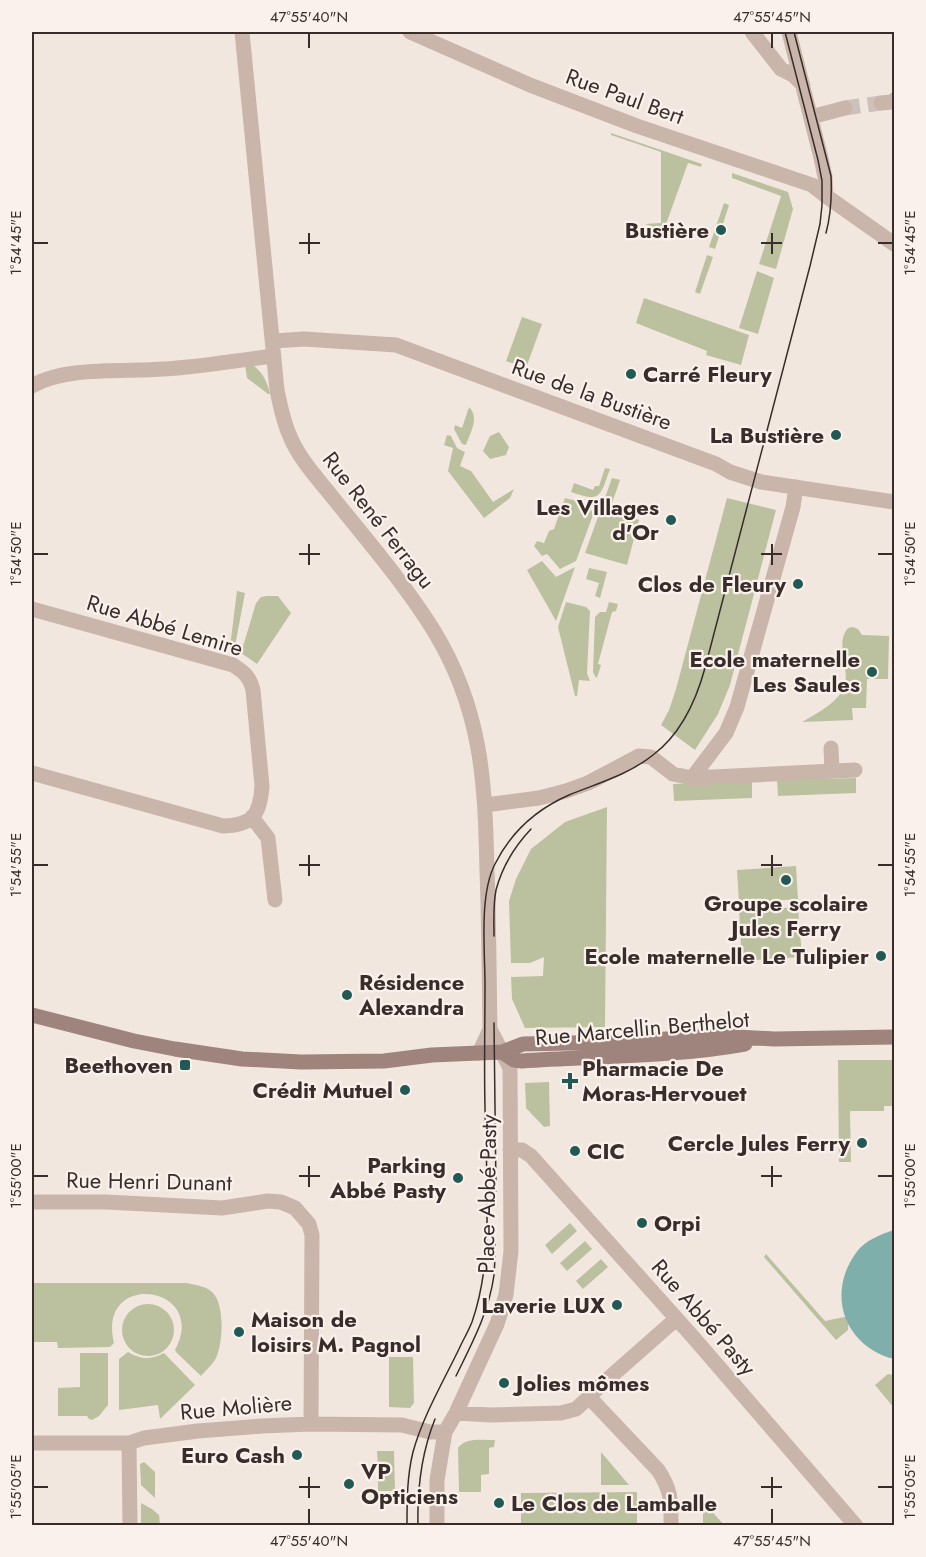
<svg xmlns="http://www.w3.org/2000/svg" width="926" height="1557" font-family="Jost,sans-serif">
<rect width="100%" height="100%" fill="#f2e7df"/>
<path fill="#bbc19f" d="M611 133 702 164 701 167 688 163 665 227 681 234 679 237 645 224 661 223V152L611 135Z
M732 173 788 192 793 209 776 269 759 264 781 196 732 178Z
M724 203 729 205 715 249 709 247Z
M707 255 713 257 700 294 695 292Z
M757 271 774 278 758 334 739 328Z
M644 298 749 335 741 365 706 355 707 351 636 323Z
M522 317 542 324 526 368 506 361Z
M251 364C262 371 267 381 270 394H268L247 378 245 365Z
M469 407C480 418 470 433 466 445L462 444 454 429 455 425 462 428Z
M499 432 509 447 506 455 490 459 483 451 490 436Z
M447 435 451 436 457 448 465 452 460 466 471 471 493 502 514 489 510 498 484 518 448 471 453 448 444 445Z
M605 468 610 469C600 496 602 503 571 492L574 483 593 490 595 486H599Z
M612 478 620 480 610 509 639 520 627 565 585 553Z
M565 498C576 501 590 502 593 515L576 561 560 569 547 554 542 556 534 546 537 541 544 543 549 531 554 529Z
M727 498 776 510 730 685 718 714 695 750 661 725 669 710 676 689Z
M542 561 556 577 575 567 556 621 527 570Z
M589 568 607 572 600 598 595 596 599 583 586 579Z
M237 591 245 593 235 646 230 647Z
M267 596H278L291 613 257 664 241 653 256 603 261 597Z
M566 602 586 607 590 611 587 673 590 681 579 680 577 696H575L558 627Z
M609 602 618 604 616 611 612 612 598 664 601 665 597 678 595 676 593 672 595 617 600 612H606Z
M853 627 858 629 862 635 889 636 888 679H867L866 708H852L853 720 802 722C816 714 841 701 845 684 849 666 835 643 848 628Z
M856 778V793L778 796 777 780Z
M752 781V798L674 801 673 784Z
M607 807 605 1027 525 1028 512 999 511 977 543 976 544 957 530 963H511L509 901 516 879 531 849 565 822Z
M796 866 798 899 739 903 737 870Z
M798 907 802 957 742 961 739 911Z
M838 1060H894V1106H884V1111H850L851 1162H839Z
M549 1082 550 1126 544 1127 526 1108 525 1083Z
M570 1223 577 1231 552 1254 545 1245Z
M585 1241 592 1249 567 1271 560 1263Z
M766 1254 825 1321 849 1316 848 1330 836 1340 764 1257Z
M601 1259 608 1267 583 1289 576 1281Z
M32 1283H187C195 1285 207 1286 213 1293 225 1306 223 1343 216 1358 213 1364 206 1370 201 1376L176 1352 175 1350C210 1285 96 1269 114 1343L110 1347 58 1348 57 1342H32Z
M122 1330a26 26 0 1 1 52 0a26 26 0 1 1-52 0Z
M128 1352C141 1360 151 1360 164 1353L195 1385 160 1419 158 1405 119 1410V1359Z
M80 1353H108V1405L99 1416 92 1420 89 1419 87 1416H58V1388L80 1387Z
M389 1357H413L414 1403 410 1408 389 1407Z
M888 1374 894 1375V1408L875 1385Z
M495 1440 494 1447 489 1448V1474L481 1475V1492H459L458 1448C465 1437 483 1440 495 1440Z
M377 1451H394L395 1491H378V1478H384L383 1470H378Z
M601 1452 629 1485H601Z
M144 1462 155 1472V1498L141 1485 140 1464Z
M637 1492V1525H521V1493Z
M141 1503 152 1509 159 1515 160 1525H141Z
M708 1507 724 1525H703V1514Z"/>
<path fill="#7fafaa" d="M894 1230V1359C856 1350 832 1313 845 1274 848 1265 854 1254 861 1247 871 1238 882 1234 894 1230Z"/>
<g fill="none" stroke-linecap="round" stroke-linejoin="round">
<path stroke="#cdc2bb" stroke-width="15" stroke-dasharray="15 8" stroke-linecap="butt" d="M845 108 881 103"/>
<path stroke="#cab5ab" stroke-width="15" d="M242 32 277 390C280 405 283 420 289 434 299 460 321 482 338 504 371 545 406 586 434 631 482 710 485 781 487 871 489 924 489 977 490 1029L479 1053
M410 32 530 85 637 126 812 185 826 196 894 244
M752 32 781 69 793 75 803 85
M789 32 821 158 825 177 826 196
M881 103 892 102 894 100
M811 117 845 108
M273 341 304 339 396 345 716 464 730 472 761 482 894 502
M32 386C65 366 124 372 164 369 201 367 238 360 274 356
M32 609 233 665C244 672 250 677 253 690L262 786C260 815 253 825 223 826L32 773
M831 748 832 771
M692 778 726 733 737 707 793 507 796 487
M485 805 539 798 566 791 588 783 639 756 651 757 673 774 692 778 855 770
M252 817 268 838 275 900
M510 1150H522L531 1156 693 1337 856 1526
M32 1202H106L222 1208 268 1201 281 1202 295 1208 309 1224 312 1235 311 1424
M456 1413 490 1415 561 1413 576 1409 589 1397
M32 1443H129L144 1438 198 1431 262 1426 311 1424 402 1425 430 1432H445
M129 1443 130 1526
M437 1526V1480L445 1432 456 1413 497 1324 506 1295 511 1251 510 1068 490 1029
M671 1526C671 1502 672 1491 658 1470L589 1397 600 1386 676 1319"/>
<path stroke="#9e847c" stroke-width="15" d="M32 1015 134 1041 175 1049 242 1059 301 1062 384 1061 432 1055 502 1052 523 1044 616 1042 718 1036 774 1039 894 1037
M502 1052 514 1060 522 1061C596 1056 672 1057 745 1044"/>
<path stroke="#382d2a" stroke-width="1.5" d="M794 32 831 176C832 196 831 214 826 233
M494 936C494 921 493 905 496 890 502 867 515 846 531 829
M494 1023 496 1191
M456 1376C472 1343 489 1312 494 1275 495 1264 495 1253 495 1242
M407 1526C407 1501 407 1476 413 1452 423 1416 443 1382 459 1349 463 1340 468 1332 472 1322 480 1299 484 1275 486 1250 489 1203 486 1155 485 1108 484 1067 485 1026 485 985 485 950 479 895 495 864 511 832 537 809 569 795 598 783 628 775 653 755 681 734 696 701 705 668L810 266 820 224 822 205V181L818 160 785 32
M418 1526C417 1488 421 1454 435 1419"/>
</g>
<path fill="none" stroke="#382d2a" stroke-width="2" d="M309 33V48M772 33V48M309 233V254M772 233V254M33 243H48M299 243H320M761 243H782M878 243H893M309 544V565M772 544V565M33 554H48M299 554H320M761 554H782M878 554H893M309 855V876M772 855V876M33 865H48M299 865H320M761 865H782M878 865H893M309 1166V1187M772 1166V1187M33 1176H48M299 1176H320M761 1176H782M878 1176H893M309 1477V1498M772 1477V1498M33 1487H48M299 1487H320M761 1487H782M878 1487H893M309 1509V1524M772 1509V1524"/>
<g fill="#215955" stroke="#faf1ec" stroke-width="2">
<circle cx="721" cy="230" r="6"/>
<circle cx="631" cy="374" r="6"/>
<circle cx="836" cy="435" r="6"/>
<circle cx="671" cy="520" r="6"/>
<circle cx="798" cy="584" r="6"/>
<circle cx="872" cy="672" r="6"/>
<circle cx="786" cy="880" r="6"/>
<circle cx="881" cy="956" r="6"/>
<circle cx="347" cy="995" r="6"/>
<rect x="179" y="1059" width="12" height="12" rx="3"/>
<path d="M567 1072h6v6h6v6h-6v6h-6v-6h-6v-6h6z"/>
<circle cx="405" cy="1090" r="6"/>
<circle cx="862" cy="1143" r="6"/>
<circle cx="575" cy="1151" r="6"/>
<circle cx="458" cy="1178" r="6"/>
<circle cx="642" cy="1223" r="6"/>
<circle cx="617" cy="1305" r="6"/>
<circle cx="239" cy="1332" r="6"/>
<circle cx="504" cy="1383" r="6"/>
<circle cx="297" cy="1455" r="6"/>
<circle cx="349" cy="1484" r="6"/>
<circle cx="499" cy="1503" r="6"/>
</g>
<g text-anchor="middle" dominant-baseline="central" stroke-width="4.5" stroke-linejoin="round" paint-order="stroke">
<g font-size="22" fill="#382d2a" stroke="#faf1ec">
<text transform="translate(625 96) rotate(20)">Rue Paul Bert</text>
<text transform="translate(592 394) rotate(20)">Rue de la Bustière</text>
<text transform="translate(379 520) rotate(52)">Rue René Ferragu</text>
<text transform="translate(165 625) rotate(17)">Rue Abbé Lemire</text>
<text transform="translate(642 1028) rotate(-5)">Rue Marcellin Berthelot</text>
<text transform="translate(149 1181) rotate(1)">Rue Henri Dunant</text>
<text transform="translate(487 1194) rotate(-89)">Place Abbé Pasty</text>
<text transform="translate(704 1317) rotate(49)">Rue Abbé Pasty</text>
<text transform="translate(236 1407) rotate(-5)">Rue Molière</text>
</g>
<g font-size="22" font-weight="bold" fill="#382d2a" stroke="#faf1ec" text-anchor="end">
<text x="709" y="230">Bustière</text>
<text x="643" y="374" text-anchor="start">Carré Fleury</text>
<text x="824" y="435">La Bustière</text>
<text x="659" y="507">Les Villages<tspan x="659" dy="25">d'Or</tspan></text>
<text x="786" y="584">Clos de Fleury</text>
<text x="860" y="659">Ecole maternelle<tspan x="860" dy="25">Les Saules</tspan></text>
<text x="786" y="903" text-anchor="middle">Groupe scolaire<tspan x="786" dy="25">Jules Ferry</tspan></text>
<text x="869" y="956">Ecole maternelle Le Tulipier</text>
<text x="359" y="982" text-anchor="start">Résidence<tspan x="359" dy="25">Alexandra</tspan></text>
<text x="173" y="1065">Beethoven</text>
<text x="582" y="1068" text-anchor="start">Pharmacie De<tspan x="582" dy="25">Moras-Hervouet</tspan></text>
<text x="393" y="1090">Crédit Mutuel</text>
<text x="850" y="1143">Cercle Jules Ferry</text>
<text x="587" y="1151" text-anchor="start">CIC</text>
<text x="446" y="1165">Parking<tspan x="446" dy="25">Abbé Pasty</tspan></text>
<text x="654" y="1223" text-anchor="start">Orpi</text>
<text x="605" y="1305">Laverie LUX</text>
<text x="251" y="1319" text-anchor="start">Maison de<tspan x="251" dy="25">loisirs M. Pagnol</tspan></text>
<text x="516" y="1383" text-anchor="start">Jolies mômes</text>
<text x="285" y="1455">Euro Cash</text>
<text x="361" y="1471" text-anchor="start">VP<tspan x="361" dy="25">Opticiens</tspan></text>
<text x="511" y="1503" text-anchor="start">Le Clos de Lamballe</text>
</g>
</g>
<rect width="926" height="1557" fill="none" stroke="#faf1ec" stroke-width="66"/>
<rect x="33" y="33" width="860" height="1491" fill="none" stroke="#382d2a" stroke-width="2"/>
<g font-size="15" text-anchor="middle" fill="#382d2a">
<text x="309" y="22">47°55'40"N</text>
<text x="772" y="22">47°55'45"N</text>
<text transform="translate(910 243) rotate(-90)" y="5">1°54'45"E</text>
<text transform="translate(16 243) rotate(-90)" y="5">1°54'45"E</text>
<text transform="translate(910 554) rotate(-90)" y="5">1°54'50"E</text>
<text transform="translate(16 554) rotate(-90)" y="5">1°54'50"E</text>
<text transform="translate(16 865) rotate(-90)" y="5">1°54'55"E</text>
<text transform="translate(910 865) rotate(-90)" y="5">1°54'55"E</text>
<text transform="translate(910 1176) rotate(-90)" y="5">1°55'00"E</text>
<text transform="translate(16 1176) rotate(-90)" y="5">1°55'00"E</text>
<text transform="translate(910 1487) rotate(-90)" y="5">1°55'05"E</text>
<text transform="translate(16 1487) rotate(-90)" y="5">1°55'05"E</text>
<text x="309" y="1546">47°55'40"N</text>
<text x="772" y="1546">47°55'45"N</text>
</g>
</svg>
